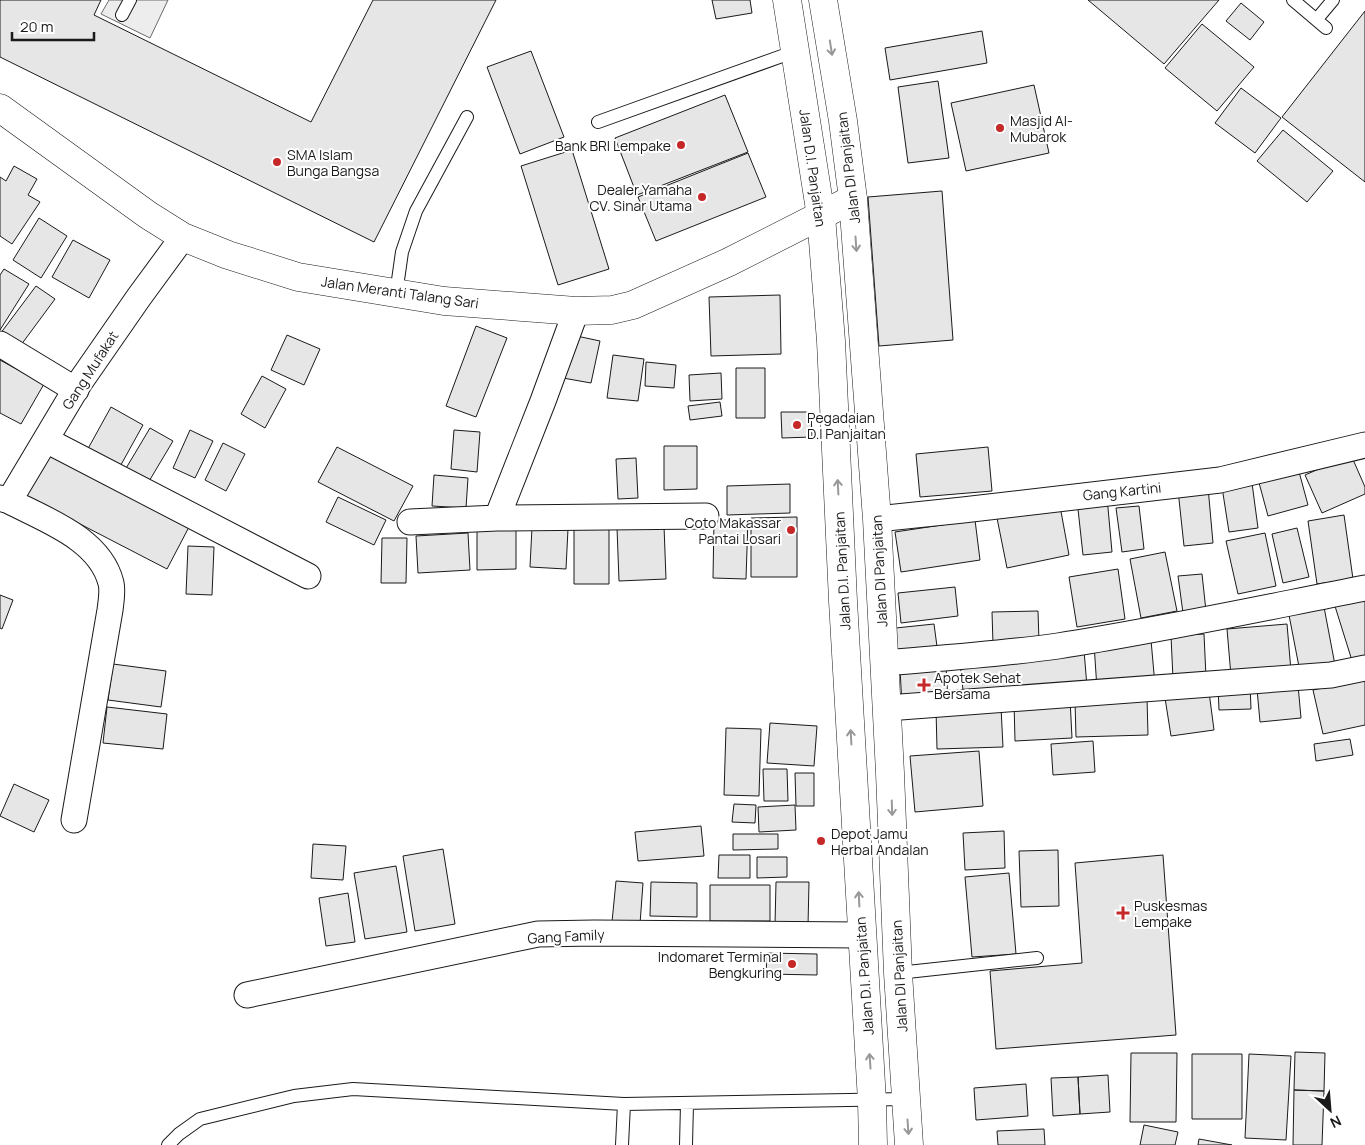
<svg xmlns="http://www.w3.org/2000/svg" width="1365" height="1145" font-family="Manrope,sans-serif">
<rect width="100%" height="100%" fill="#fff"/>
<path fill="#ededed" stroke="#6a6a6a" d="M109 0H168L150 38 101 14Z"/>
<path fill="#e6e6e6" stroke="#1a1a1a" d="M0 0H101L94 15 311 122 373 0H496L374 242 0 57Z
M712 0H750L752 13 716 19Z
M1088 0H1219L1164 64Z
M1241 3 1264 22 1250 40 1226 21Z
M1365 11V182L1282 117Z
M1202 24 1254 67 1217 111 1165 68Z
M982 31 987 63 890 80 885 48Z
M531 51 564 137 520 154 487 67Z
M938 81 949 158 908 163 898 87Z
M1034 85 1049 153 966 171 951 103Z
M1241 88 1281 118 1255 153 1215 123Z
M725 95 748 152 637 195 615 138Z
M1283 130 1333 171 1307 202 1257 161Z
M572 150 609 269 558 285 521 166Z
M748 153 766 197 656 241 638 197Z
M14 166 37 179 28 195 40 202 12 244 0 236V177L6 181Z
M942 191 953 340 879 346 868 197Z
M39 218 67 236 41 278 13 260Z
M73 240 110 260 89 298 52 277Z
M4 269 29 284 0 330V275Z
M36 286 55 299 18 349 0 334Z
M780 295 781 354 711 356 709 297Z
M476 326 507 338 476 417 446 406Z
M287 335 320 349 304 385 271 370Z
M572 335 600 341 591 383 563 378Z
M613 355 644 359 638 401 607 398Z
M0 360 44 384 21 424 0 413Z
M646 362 676 365 674 388 645 386Z
M736 368H765V418H736Z
M721 373 722 399 690 401 689 375Z
M262 376 286 389 265 428 241 414Z
M720 402 722 416 690 420 688 406Z
M111 407 143 425 117 472 85 454Z
M781 412H811L812 437 782 438Z
M150 428 173 441 145 488 122 475Z
M190 430 213 441 195 478 173 468Z
M454 430 480 432 477 472 451 469Z
M223 443 245 454 226 491 205 480Z
M664 446H697V489L664 490Z
M337 447 413 486 394 521 318 482Z
M988 447 992 491 920 497 916 454Z
M46 453 189 527 167 569 24 495Z
M1351 455 1365 487V494L1322 513 1305 475Z
M636 458 638 498 618 499 616 459Z
M1298 468 1308 505 1268 516 1258 479Z
M434 475 468 478 466 508 432 506Z
M1252 483 1258 528 1229 532 1222 487Z
M790 484V513L727 515V486Z
M1208 487 1213 543 1184 546 1178 490Z
M338 497 386 520 374 545 326 522Z
M1107 497 1112 552 1083 555 1077 500Z
M1060 506 1069 555 1007 568 997 518Z
M1139 506 1144 549 1122 552 1116 508Z
M1344 515 1353 579 1317 584 1308 521Z
M797 517V577H751V518Z
M714 520H748L746 579 713 578Z
M975 520 980 560 901 572 895 532Z
M516 524V569L477 570V525Z
M574 524H609V584H574Z
M664 526 666 579 619 581 617 528Z
M532 527 568 529 566 569 530 567Z
M1297 528 1309 577 1283 583 1272 534Z
M468 533 470 570 418 573 416 536Z
M1265 533 1276 586 1238 594 1226 541Z
M382 538H407L406 583H381Z
M188 546 214 547 212 595 186 594Z
M1165 552 1177 611 1141 618 1130 559Z
M1118 569 1125 619 1077 627 1069 577Z
M1202 574 1206 611 1183 613 1178 576Z
M955 587 958 616 901 623 898 593Z
M1365 593V663L1354 667 1334 603Z
M0 595 13 600 2 629 0 628Z
M1324 607 1335 665 1300 672 1289 615Z
M1038 611 1039 642 993 644 992 612Z
M934 624 938 654 889 660 886 629Z
M1287 624 1291 671 1231 676 1227 629Z
M1204 634 1206 677 1173 679 1171 636Z
M1151 640 1155 685 1097 689 1094 644Z
M1084 650 1087 687 964 699 960 663Z
M113 664 166 671 161 707 108 700Z
M946 666 948 701 902 705 900 669Z
M1365 679V725L1323 734 1313 690Z
M1250 684 1251 709 1219 710 1218 686Z
M1298 685 1301 718 1260 722 1257 689Z
M1209 692 1214 730 1171 736 1165 698Z
M1147 698 1148 735 1076 737 1075 701Z
M1070 699 1072 738 1015 741 1014 702Z
M107 707 167 714 163 749 103 743Z
M1001 707 1003 747 937 749 936 709Z
M770 723 817 726 814 766 767 763Z
M726 728 761 729 759 796 724 795Z
M1350 739 1353 755 1316 761 1314 744Z
M1093 741 1095 772 1053 775 1051 744Z
M979 751 983 806 915 812 910 756Z
M763 769H787L788 801H764Z
M795 773H814V806H796Z
M14 784 49 800 34 832 0 816Z
M734 804 756 805 755 823 732 822Z
M795 805 796 830 759 832 758 807Z
M701 826 704 856 638 861 635 832Z
M1004 831 1005 868 965 870 963 833Z
M733 834H778V849L733 850Z
M313 844 346 846 343 880 311 878Z
M443 849 455 924 415 931 403 856Z
M1058 850 1059 906 1021 907 1019 851Z
M719 855H750V878H718Z
M1163 855 1176 1035 996 1049 990 971 1082 963 1075 863Z
M757 857H787V877L757 878Z
M396 866 407 932 365 939 354 873Z
M1009 873 1016 954 972 957 965 877Z
M616 881 643 883 640 924 612 922Z
M651 882 697 883V917L650 916Z
M776 882H809L808 926 775 925Z
M710 885H770V921H710Z
M348 893 355 942 326 946 319 898Z
M767 953 817 954V975L766 974Z
M1295 1052 1325 1053 1324 1091 1294 1090Z
M1131 1053H1177L1176 1122H1130Z
M1192 1054H1242V1119H1192Z
M1249 1054 1291 1056 1286 1140 1245 1138Z
M1108 1075 1110 1112 1080 1114 1078 1077Z
M1078 1077 1080 1114 1053 1116 1051 1078Z
M1026 1084 1028 1116 976 1120 974 1088Z
M1294 1090 1324 1091 1322 1145H1293Z
M1144 1125 1178 1132 1175 1145H1140Z
M1044 1129 1045 1145H998L997 1131Z
M1199 1139 1232 1145H1198Z"/>
<g fill="none" stroke-linecap="round" stroke-linejoin="round">
<defs>
<path id="lane" d="M1293 0 1326 28
M122 15 130 0
M1317 19 1333 0
M598 122 796 51
M396 294 402 252 416 211 467 117
M898 973 1037 958
M168 1145 179 1134 200 1119 294 1096 353 1089 624 1104 906 1099
M622 1145 624 1104
M686 1145 687 1104"/>
<path id="street" d="M0 344 76 390
M46 440 308 576
M0 498 9 501C46 520 100 539 111 583 113 591 111 602 110 610L74 820
M9 501 80 382 139 297 183 237
M497 518 543 401 576 311
M877 519 963 510 1220 480 1365 445
M410 522 497 518 706 516
M884 663C942 658 1001 654 1058 646 1161 630 1263 608 1365 588
M887 708 1331 675 1365 668
M247 995 538 934 594 933 861 935"/>
<path id="secondary" d="M0 108 148 215 183 237 228 255 298 277 444 301 576 311 612 310 633 305 729 262 853 199"/>
<path id="highway" d="M787 0 821 216 831 341 843 601 872 1101 873 1145
M823 0 843 121 853 199 877 519 890 773 898 973 909 1145"/>
</defs>
<use href="#lane" stroke="#1a1a1a" stroke-width="14"/>
<use href="#street" stroke="#1a1a1a" stroke-width="27"/>
<use href="#secondary" stroke="#1a1a1a" stroke-width="29"/>
<use href="#highway" stroke="#1a1a1a" stroke-width="29"/>
<use href="#lane" stroke="#fff" stroke-width="12"/>
<use href="#street" stroke="#fff" stroke-width="25"/>
<use href="#secondary" stroke="#fff" stroke-width="28"/>
<use href="#highway" stroke="#fff" stroke-width="28"/>
</g>
<defs><path id="oneway-shaft" d="M-6 0H5M1.5-3L5.5 0L1.5 3" fill="none" stroke-width="1.6" stroke-linecap="round" stroke-linejoin="round" transform="scale(1.25)"/></defs>
<g stroke="#989898">
<use href="#oneway-shaft" transform="translate(831 48) rotate(81)"/>
<use href="#oneway-shaft" transform="translate(856 244) rotate(86)"/>
<use href="#oneway-shaft" transform="translate(838 487) rotate(-93)"/>
<use href="#oneway-shaft" transform="translate(851 737) rotate(-93)"/>
<use href="#oneway-shaft" transform="translate(892 808) rotate(88)"/>
<use href="#oneway-shaft" transform="translate(859 899) rotate(-93)"/>
<use href="#oneway-shaft" transform="translate(870 1061) rotate(-94)"/>
<use href="#oneway-shaft" transform="translate(908 1127) rotate(86)"/>
</g>
<g fill="#c62828" stroke="#fff" stroke-width="2">
<circle cx="1000" cy="128" r="5"/>
<circle cx="681" cy="145" r="5"/>
<circle cx="277" cy="162" r="5"/>
<circle cx="702" cy="197" r="5"/>
<circle cx="797" cy="425" r="5"/>
<circle cx="791" cy="530" r="5"/>
<path d="M921.5 677.5h5v5h5v5h-5v5h-5v-5h-5v-5h5z"/>
<circle cx="821" cy="841" r="5"/>
<path d="M1120.5 905.5h5v5h5v5h-5v5h-5v-5h-5v-5h5z"/>
<circle cx="792" cy="964" r="5"/>
</g>
<g text-anchor="middle" dominant-baseline="central" stroke-width="4" stroke-linejoin="round" paint-order="stroke">
<g font-size="14" fill="#1a1a1a" stroke="#fff" text-anchor="start">
<text x="1010" y="120">Masjid Al-<tspan x="1010" dy="16">Mubarok</tspan></text>
<text x="671" y="145" text-anchor="end">Bank BRI Lempake</text>
<text x="287" y="154">SMA Islam<tspan x="287" dy="16">Bunga Bangsa</tspan></text>
<text x="692" y="189" text-anchor="end">Dealer Yamaha<tspan x="692" dy="16">CV. Sinar Utama</tspan></text>
<text x="807" y="417">Pegadaian<tspan x="807" dy="16">D.I Panjaitan</tspan></text>
<text x="781" y="522" text-anchor="end">Coto Makassar<tspan x="781" dy="16">Pantai Losari</tspan></text>
<text x="934" y="677">Apotek Sehat<tspan x="934" dy="16">Bersama</tspan></text>
<text x="831" y="833">Depot Jamu<tspan x="831" dy="16">Herbal Andalan</tspan></text>
<text x="1134" y="905">Puskesmas<tspan x="1134" dy="16">Lempake</tspan></text>
<text x="782" y="956" text-anchor="end">Indomaret Terminal<tspan x="782" dy="16">Bengkuring</tspan></text>
</g>
<g font-size="14" fill="#1a1a1a" stroke="#fff">
<text transform="translate(813 168) rotate(82)">Jalan D.I. Panjaitan</text>
<text transform="translate(848 168) rotate(-97)">Jalan DI Panjaitan</text>
<text transform="translate(400 292) rotate(8)">Jalan Meranti Talang Sari</text>
<text transform="translate(90 370) rotate(-57)">Gang Mufakat</text>
<text transform="translate(1122 491) rotate(-6)">Gang Kartini</text>
<text transform="translate(842 571) rotate(-93)">Jalan D.I. Panjaitan</text>
<text transform="translate(879 571) rotate(-93)">Jalan DI Panjaitan</text>
<text transform="translate(566 936) rotate(-3)">Gang Family</text>
<text transform="translate(864 976) rotate(-94)">Jalan D.I. Panjaitan</text>
<text transform="translate(899 976) rotate(-93)">Jalan DI Panjaitan</text>
</g>
</g>
<g transform="translate(1330 1110) rotate(154)" stroke="#ffffff" stroke-width="4" paint-order="stroke">
<path d="M0-4L9 19L0 12L-9 19Z" fill="#1a1a1a"/>
<text y="-8" font-size="14" font-weight="bold" text-anchor="middle" fill="#1a1a1a">N</text>
</g>
<path d="M12 32v8h82v-8" fill="none" stroke="#1a1a1a" stroke-width="2.5"/>
<text x="20" y="32" font-size="15" fill="#1a1a1a" stroke="#ffffff" stroke-width="4" paint-order="stroke">20 m</text>
</svg>
